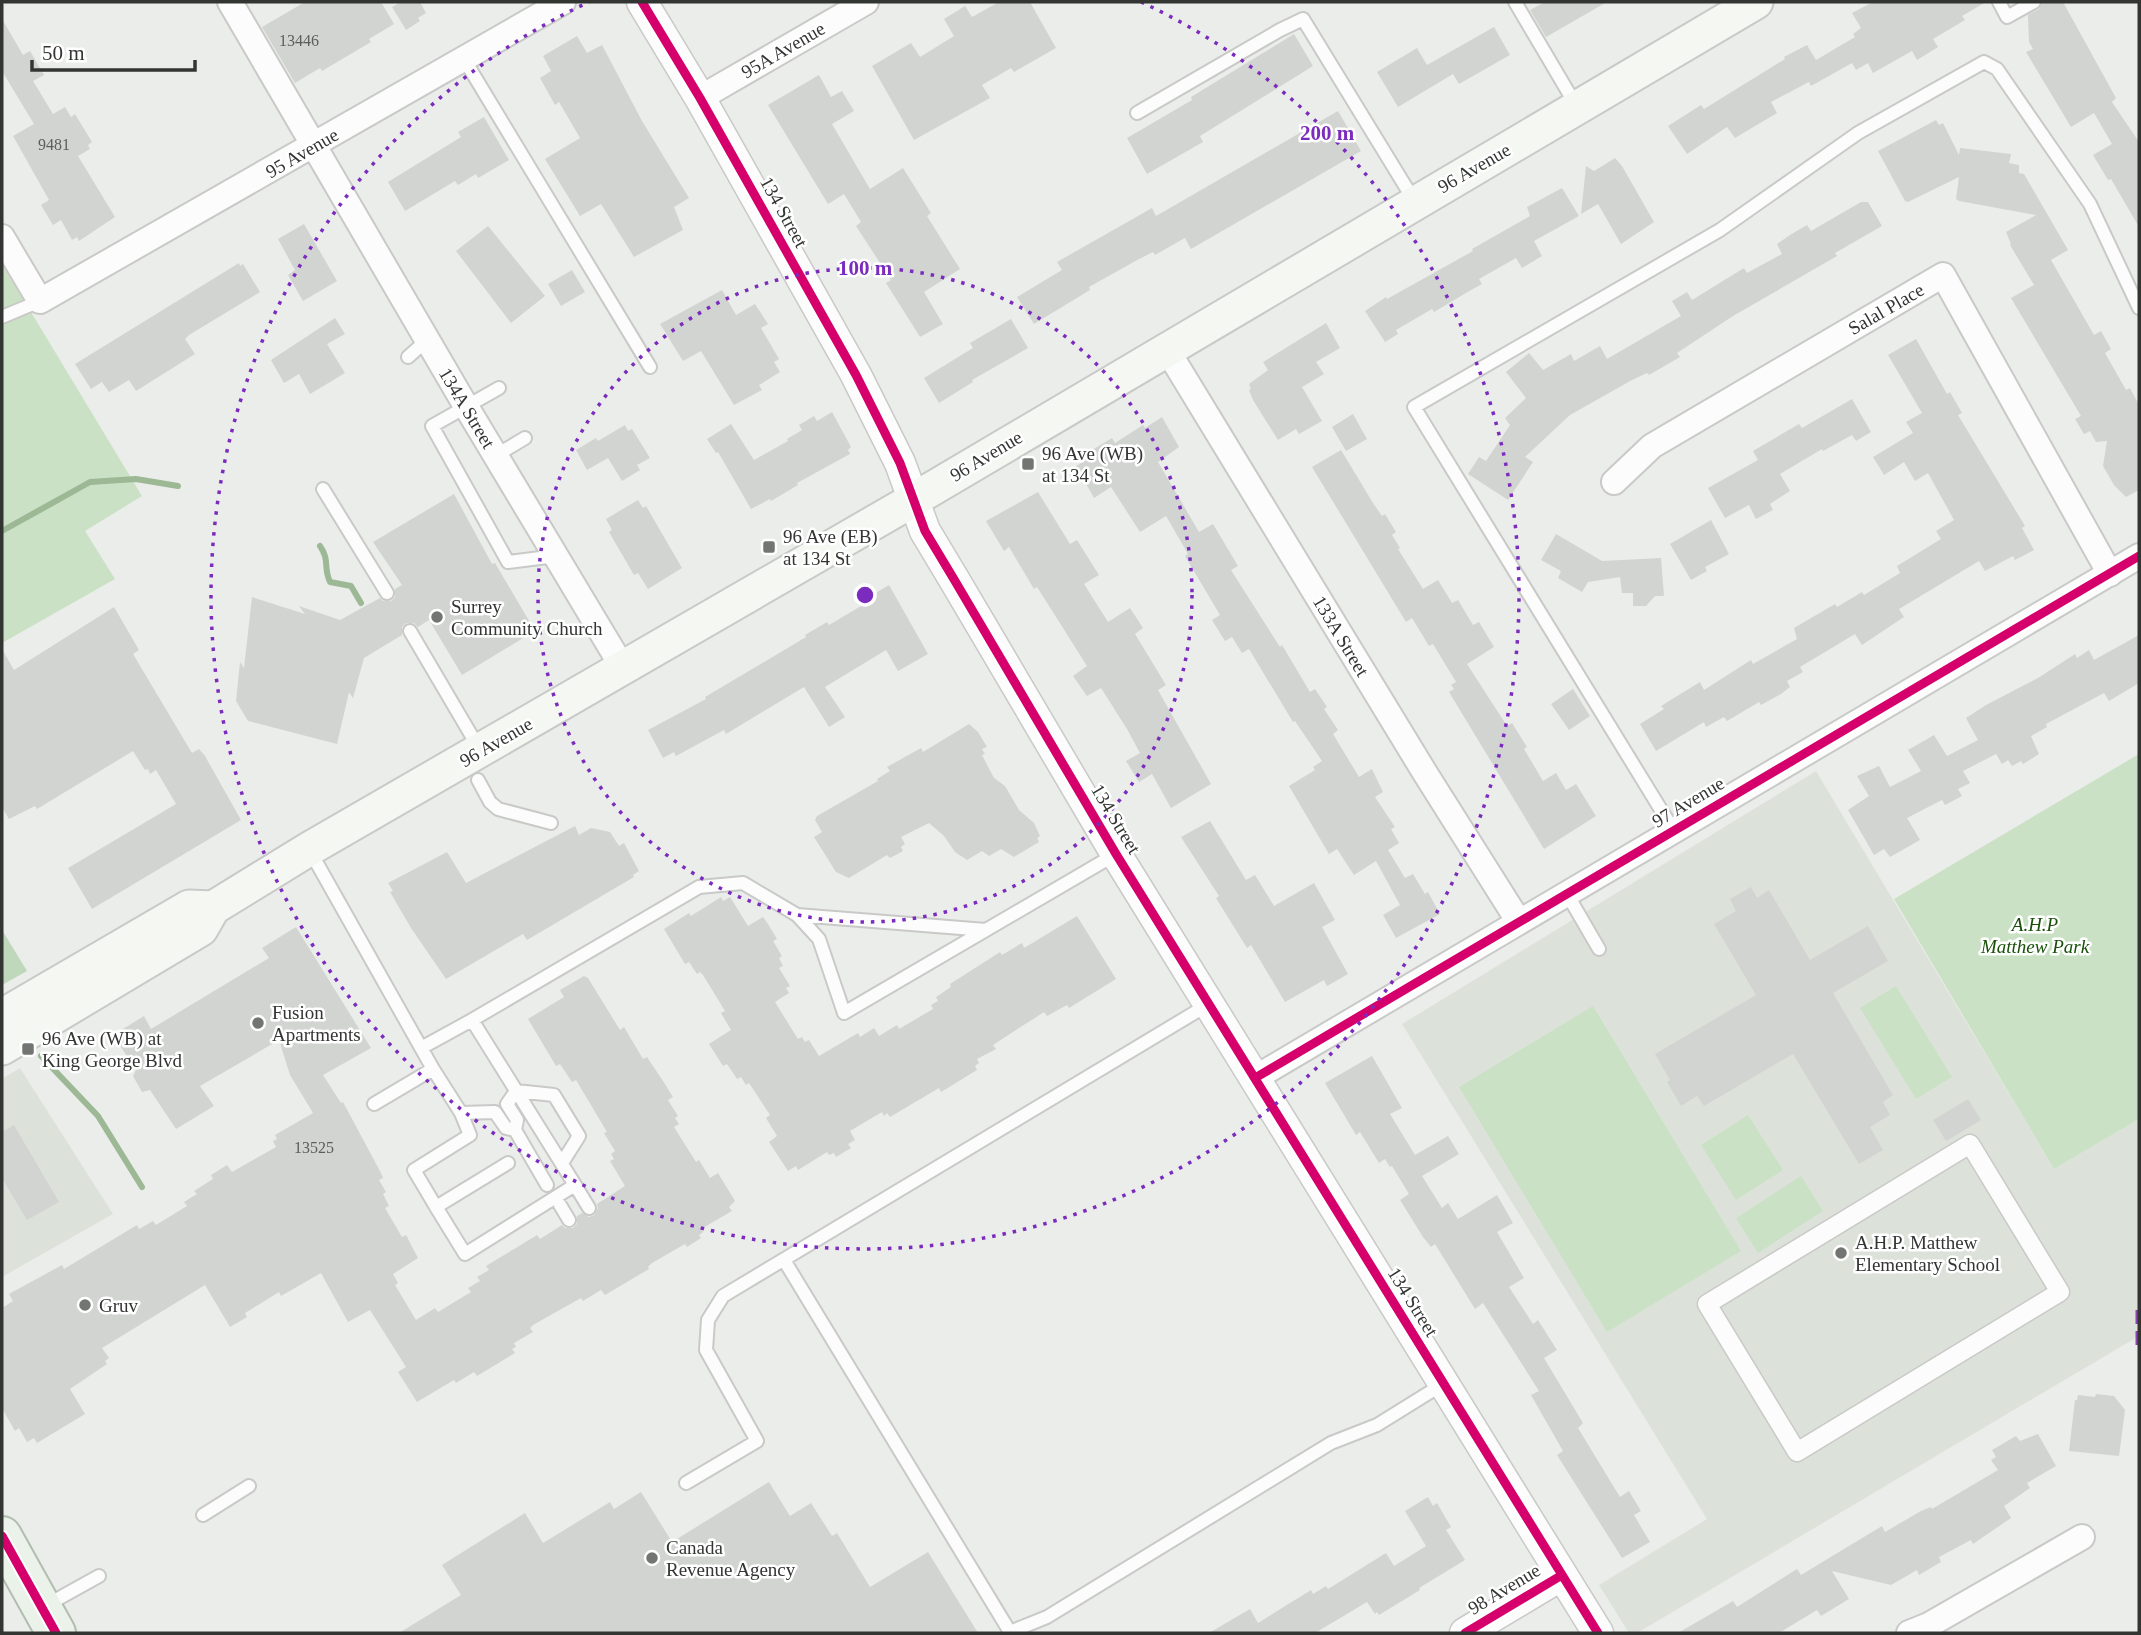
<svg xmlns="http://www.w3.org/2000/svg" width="2141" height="1635" font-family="'Times New Roman',serif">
<rect width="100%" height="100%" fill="#ebedea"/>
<path fill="#dce2da" d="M1816 771 2054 1169 2139 1119V1336L1637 1633H1629L1599 1585 1707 1519 1402 1024Z
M20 1068 113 1214 2 1277V1079Z"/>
<path fill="#cbe1c5" d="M2 264 142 496 85 531 115 579 2 643Z
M2139 754V1119L2054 1169 1894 899Z
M1896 986 1952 1077 1916 1099 1860 1008Z
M1593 1006 1741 1251 1607 1332 1459 1087Z
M1748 1115 1783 1170 1736 1200 1701 1145Z
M1801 1176 1823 1211 1758 1253 1736 1218Z"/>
<path fill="#bfd7ba" d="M2 930 27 971 2 985Z"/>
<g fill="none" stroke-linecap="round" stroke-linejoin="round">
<path stroke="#9cb895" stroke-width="6" d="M2 531 90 482 136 479 178 486
M320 546C330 560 323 567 330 582L351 586 361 603
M41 1056 98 1116 142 1187"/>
</g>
<path fill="#d2d4d2" d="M305 2H381L394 24 369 39 371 42 322 71 320 68 295 83 262 27Z
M401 2H420L426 13 418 18 420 21 406 30 392 7Z
M999 2H1030L1056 48 1014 72 1011 68 982 85 990 98 914 140 872 66 911 43 920 57 954 36 944 19 965 6 972 17Z
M1545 2H1607L1546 37 1530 10Z
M1873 2H1986L1962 16 1965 20 1933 39 1938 47 1917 60 1912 51 1873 73 1868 63 1856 70 1852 63 1811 86 1809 82 1771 102 1777 113 1735 138 1727 127 1687 154 1668 126 1701 105 1704 109 1785 59 1784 57 1807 45 1816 60 1855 37 1853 34 1861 28 1852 13Z
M2043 2H2063L2116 98 2112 102 2139 142V227L2111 179 2108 180 2093 155 2112 144 2094 113 2071 127 2026 52 2033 49 2029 42 2028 15 2039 9Z
M2 19 23 55 30 51 44 75 33 81 53 114 65 107 71 117 75 114 92 142 88 145 90 149 78 156 115 217 79 241 77 237 72 240 61 220 53 225 41 205 49 200 13 136 34 124 2 71Z
M1494 27 1510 55 1459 84 1453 74 1398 107 1377 72 1417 48 1427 65Z
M1294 34 1313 66 1200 136 1203 142 1147 174 1127 138 1192 100 1191 97Z
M577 36 587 53 602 45 642 121 689 198 674 207 683 230 634 257 601 204 580 216 545 159 580 138 559 102 555 105 540 78 551 71 543 56Z
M819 75 831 97 842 91 854 111 832 124 870 189 903 168 931 213 927 216 960 269 924 292 943 324 920 337 886 283 891 280 856 226 861 222 844 194 828 204 768 105Z
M1338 111 1361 151 1191 249 1185 238 1155 255 1153 252 1139 259 1089 287 1090 290 1034 324 1017 297 1062 270 1057 262 1152 208 1156 216Z
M484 117 509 160 478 178 476 174 458 185 455 181 405 211 388 182 461 137 458 132Z
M1936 120 1939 125 1943 123 1959 155 1960 148 2011 154 2009 163 2019 165V173L2024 174 2068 250 2051 260 2094 335 2101 331 2111 349 2105 353 2126 390 2130 388 2139 405V490L2126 497 2114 485 2103 466 2107 441 2096 442 2090 431 2084 434 2075 419 2081 416 2011 298 2034 285 2010 245 2011 244 2006 232 2036 215 1959 201 1956 199 1959 177 1908 202 1905 201 1878 151Z
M1615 158 1622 166 1654 222 1621 244 1598 204 1581 214 1586 166 1594 171Z
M1562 188 1579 216 1534 241 1542 256 1522 268 1516 258 1479 279 1482 284 1471 290 1434 312 1432 309 1396 330 1398 334 1385 342 1365 311 1386 297 1387 299 1473 251 1472 249 1530 216 1527 207Z
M1861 202H1868L1882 226 1835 253 1837 256 1733 316 1677 353 1680 357 1649 375 1647 373 1632 380 1570 415 1525 457 1533 462 1508 500 1468 474 1479 457 1486 461 1510 425 1505 418 1526 398 1506 372 1529 353 1543 370 1571 354 1574 361 1600 346 1607 359 1681 316 1672 301 1687 292 1692 300 1744 268 1747 273 1782 254 1777 244 1790 235 1807 225 1811 231Z
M304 224 337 281 303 301 288 275 295 270 278 239Z
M488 226 545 296 511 323 456 251Z
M239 263 240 266 243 264 260 292 189 335 185 339 195 354 136 391 129 380 109 392 102 382 91 389 75 364Z
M572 270 585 292 561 306 548 284Z
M722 290 736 315 755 304 768 324 761 328 779 359 774 362 780 372 759 385 762 390 734 405 701 351 683 361 660 324Z
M335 318 345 334 327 344 345 373 310 394 299 374 284 383 271 360Z
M1011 319 1028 348 972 380 973 382 939 403 924 378 973 348 970 343Z
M1326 323 1340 348 1316 362 1324 374 1302 387 1322 421 1299 434 1296 429 1278 440 1253 400 1249 390 1251 389 1249 384 1268 370 1263 362Z
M1916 339 1947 394 1950 392 1962 413 1958 415 2025 526 2022 528 2034 550 2015 560 2013 556 1985 571 1979 561 1899 609 1904 617 1862 645 1855 634 1800 667 1803 672 1787 681 1790 687 1781 694 1761 705 1759 702 1727 721 1724 717 1706 727 1704 722 1656 751 1640 724 1664 709 1661 706 1700 682 1704 690 1751 660 1753 664 1797 639 1794 628 1835 604 1837 607 1862 592 1864 595 1900 573 1897 566 1941 539 1936 531 1954 520 1928 473 1915 481 1904 462 1884 475 1873 457 1913 433 1906 422 1922 413 1888 355Z
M1852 399 1871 432 1856 441 1852 435 1823 451 1822 449 1780 474 1790 491 1770 504 1773 510 1756 519 1749 505 1725 518 1708 488 1758 460 1753 451 1799 424 1802 428Z
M832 412 851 447 848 450 850 454 797 483 798 485 771 501 770 499 751 509 718 452 716 453 707 439 731 424 754 460 788 441 787 439 802 430 799 425 814 416 817 421Z
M1353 414 1367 439 1346 451 1332 427Z
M1162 417 1179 447 1158 462 1199 532 1213 524 1238 566 1231 570 1280 647 1282 645 1310 692 1315 689 1327 707 1324 709 1338 730 1333 734 1359 777 1372 769 1383 792 1375 797 1395 827 1391 829 1399 843 1388 850 1405 878 1413 874 1425 894 1428 892 1440 914 1396 938 1383 915 1400 905 1376 861 1354 875 1337 849 1329 854 1289 786 1315 770 1313 767 1322 761 1295 721 1293 722 1249 649 1242 653 1232 637 1225 641 1212 620 1220 615 1185 556 1188 554 1166 516 1140 532 1111 487 1094 498 1076 466 1095 455 1092 450 1112 438 1115 443 1143 425 1145 428Z
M625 425 628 431 632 429 650 458 637 465 640 470 622 481 608 458 587 470 576 450 596 438 598 441Z
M1341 450 1373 503 1382 516 1385 514 1396 532 1392 535 1400 548 1398 549 1423 589 1438 580 1452 603 1458 600 1473 625 1479 622 1494 647 1467 664 1507 726 1512 723 1527 747 1524 749 1543 781 1556 773 1566 790 1576 784 1596 816 1544 849 1449 692 1454 689 1451 685 1456 682 1433 644 1429 646 1412 618 1406 622 1312 467Z
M1038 492 1070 544 1077 540 1099 575 1084 584 1108 622 1130 608 1143 628 1135 634 1166 685 1158 690 1211 784 1171 808 1152 774 1139 782 1126 761 1140 753 1127 729 1101 688 1087 696 1073 676 1087 666 1037 587 1034 589 1009 547 1004 551 986 521Z
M454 494 492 564 495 563 535 631 462 675 429 620 418 627 414 623H406L402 627V635L364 658 353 698 349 692 337 744 248 721 236 701 240 662 244 668 252 597 305 614 299 606 340 620 380 598 383 601H391L395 597V589L402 585 373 542Z
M638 500 643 508 646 506 682 568 648 589 638 573 634 575 609 532 612 530 606 519Z
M1711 520 1729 554 1705 567 1707 571 1691 580 1670 544Z
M1556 534 1602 561 1661 558 1664 596H1655L1646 606H1633V593H1622L1620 577 1588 582 1582 592 1558 578 1561 571 1541 560Z
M889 585 928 654 898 671 886 650 825 687 845 717 829 727 804 687 726 734 724 730 676 756 674 752 663 758 648 730 706 699 705 697 806 637 805 635 827 622 829 625 861 606 859 603Z
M114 607 139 650 133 654 192 753 199 749 205 756 241 820 92 909 68 868 176 804 156 770 150 774 148 769 145 770 133 751 37 809 35 806 9 819 2 807V649L14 670Z
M2139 635V683L2109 701 2104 693 2046 724 2047 727 2031 736 2039 754 2023 764 2021 761 2012 766 2008 760 2002 764 1996 754 1963 771 1970 783 1958 789 1962 796 1945 805 1942 800 1907 818 1920 840 1890 857 1884 849 1874 855 1848 810 1869 796 1857 776 1879 766 1890 787 1921 771 1908 750 1934 735 1947 756 1978 740 1966 718 1986 705 2038 678 2075 654 2077 658 2089 650 2094 660Z
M1573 689 1590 716 1569 730 1551 704Z
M969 724 978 732 987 747 982 749 985 754 982 755 994 778 1005 786 1019 810 1034 823 1040 836 1037 838 1039 842 1014 857 1001 849 989 856 982 851 967 860 955 852 944 836 929 823 901 837 905 844 901 847 903 851 890 858 887 855 849 878 836 872 814 837 822 832 815 820 817 816 878 781 877 779 890 771 887 767 921 748 923 752Z
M1210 821 1246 880 1255 875 1274 906 1314 883 1335 920 1322 927 1348 974 1327 986 1324 980 1285 1002 1251 945 1247 948 1216 898 1219 896 1181 837Z
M575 826 579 835 591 828 610 832 619 846 624 843 639 871 633 875 634 877 527 940 523 934 446 979 411 928 390 892 393 891 388 883 447 852 466 883Z
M1751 887 1757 898 1769 890 1810 960 1868 926 1888 961 1833 993 1893 1095 1883 1102 1890 1115 1870 1127 1883 1150 1859 1164 1793 1054 1704 1106 1697 1096 1681 1106 1667 1082 1670 1080 1655 1054 1756 995 1714 924 1736 911 1730 899Z
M721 897 723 901 730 897 748 926 763 917 768 924 777 939 773 941 782 956 779 958 783 966 779 968 790 986 786 988 789 993 775 1002 798 1039 802 1037 805 1042 809 1040 819 1056 858 1033 860 1037 874 1028 879 1036 897 1025 899 1029 904 1026 933 1009 931 1005 938 1001 936 997 951 987 950 984 1000 952 1002 955 1022 943 1024 948 1077 916 1116 979 1069 1008 1067 1005 1047 1016 1044 1012 993 1045 996 1049 977 1059 979 1063 975 1066 977 1070 941 1092 939 1088 890 1117 887 1113 884 1116 882 1112 850 1131 855 1140 848 1144 851 1148 836 1157 834 1153 829 1155 827 1152 798 1170 796 1166 788 1171 769 1142 777 1136 766 1118 770 1115 749 1083 746 1085 741 1077 737 1079 727 1064 723 1066 709 1044 731 1030 721 1013 725 1011 703 975 700 972 697 974 689 962 685 964 664 929 689 913 691 916Z
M296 927 371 1048 323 1075 341 1103 343 1102 381 1173 383 1178 379 1180 386 1192 383 1194 389 1206 385 1208 402 1237 406 1235 418 1258 393 1274 398 1283 395 1285 416 1320 435 1308 438 1312 471 1292 468 1288 480 1281 477 1277 489 1270 486 1266 537 1235 540 1239 562 1225 565 1228H573L577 1224V1216L582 1213 589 1217 594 1215 598 1208 597 1204 625 1186 610 1161 614 1159 611 1154 615 1151 604 1133 607 1132 576 1080 572 1082 560 1064 556 1066 528 1019 564 997 560 990 584 976 588 978 620 1030 624 1027 643 1059 647 1057 663 1081 673 1097 668 1100 678 1116 675 1118 679 1124 674 1127 696 1162 699 1160 710 1178 718 1173 735 1201 729 1207 732 1211 701 1229 703 1232 699 1235 701 1238 687 1247 685 1244 652 1263 648 1267 649 1269 605 1295 601 1290 583 1301 581 1298 533 1325 530 1328 533 1332 514 1343 516 1347 512 1349 515 1353 477 1376 474 1372 456 1383 454 1380 417 1402 398 1372 406 1367 370 1310 348 1322 321 1273 281 1296 279 1292 245 1313 247 1317 230 1327 205 1285 102 1348 109 1358 105 1361 107 1364 70 1389 85 1414 37 1443 34 1438 27 1442 19 1428 15 1431 2 1408V1308L13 1301 9 1294 62 1265 64 1269 137 1225 139 1229 153 1221 156 1225 187 1206 184 1202 197 1194 194 1191 213 1179 211 1175 227 1165 232 1172 276 1147 273 1141 277 1139 275 1135 313 1113 290 1075 279 1040 200 1086 214 1106 176 1129 150 1090 142 1092 133 1076 136 1070 113 1035 144 1016 151 1029 269 958 262 948Z
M1372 1056 1402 1108 1390 1114 1415 1155 1448 1136 1459 1154 1422 1176 1442 1208 1448 1203 1458 1219 1497 1195 1513 1223 1497 1232 1524 1278 1509 1287 1533 1324 1538 1320 1557 1350 1544 1358 1583 1423 1578 1428 1620 1497 1629 1491 1641 1511 1634 1515 1650 1542 1622 1558 1557 1455 1563 1451 1531 1395 1539 1391 1483 1303 1475 1309 1435 1244 1431 1247 1423 1237 1400 1200 1409 1194 1392 1166 1390 1167 1385 1159 1379 1163 1360 1132 1356 1135 1325 1083Z
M1968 1099 1981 1120 1946 1141 1933 1120Z
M14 1125 59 1202 27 1220 2 1178V1132Z
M2096 1394 2114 1396 2125 1410 2119 1456 2069 1451 2075 1400H2077L2078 1395 2095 1397Z
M2038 1434 2056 1466 2027 1483 2030 1488 2004 1506 2011 1518 1973 1544 1971 1540 1939 1557 1941 1562 1919 1575 1917 1570 1891 1585 1832 1571 1849 1599 1821 1616 1817 1610 1779 1633H1678L1733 1601 1737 1607 1797 1569 1801 1575 1882 1526 1885 1532 1921 1511 1931 1507 1932 1509 1998 1470 1991 1460 1996 1457 1992 1450 2016 1436 2020 1441Z
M769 1482 790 1516 811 1503 832 1536 837 1533 870 1587 928 1552 978 1633H399L461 1595 442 1565 525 1513 543 1543 610 1502 614 1509 641 1492 672 1542Z
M1428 1497 1433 1506 1437 1503 1451 1527 1446 1530 1465 1560 1419 1588 1420 1590 1379 1615 1377 1612 1375 1614 1367 1602 1315 1633H1209L1250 1609 1258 1623 1311 1590 1313 1594 1326 1586 1328 1589 1386 1553 1394 1566 1426 1546 1405 1511Z"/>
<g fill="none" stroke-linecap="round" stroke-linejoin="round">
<defs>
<path id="service" d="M1515 2 1577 107
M1999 2 2007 17 2034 2
M464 59 650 367
M1137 113 1280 30 1303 19 1415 202
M2 317 40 301
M408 357 427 340
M499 388 432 426 508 562 556 556
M495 456 525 438
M323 489 387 593
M410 631 480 750
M478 780 490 802 498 809 551 823
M1674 831 1414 407 1720 230 1858 133 1984 62 1997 69 2090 204 2139 308
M310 851 433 1069 461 1113 470 1135 414 1170 436 1207 508 1163
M1567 894 1599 949
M797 915 986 930
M421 1048 472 1020
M374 1104 433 1069
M461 1113 495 1112 506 1128 515 1130
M547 1185 515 1130 517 1120 507 1104 516 1091 554 1095 579 1136 562 1163
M575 1185 589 1208
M560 1205 569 1220
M436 1207 465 1254 575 1185 472 1020 699 887 743 883 797 915 819 939 844 1013 1116 854
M784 1260 1010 1632 1047 1617 1331 1443 1377 1425 1443 1384
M686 1483 757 1441 706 1350 708 1320 723 1296 1209 1004
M203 1515 249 1486
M45 1606 99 1576"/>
<path id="pedestrian" d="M1970 1144 2060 1292 1797 1452 1707 1304Z"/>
<path id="minor" d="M230 2 467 408 623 668
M700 98 866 2
M2 237 40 301 563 2
M1166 348 1425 773 1519 922
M1614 482 1652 446 1943 275 2110 574
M1255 1078 2139 556
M1909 1633 1929 1625 2082 1537"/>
<path id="tertiary" d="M642 2 700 98 856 375 900 463 925 531 955 581 1116 854 1598 1633
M1465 1633 1562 1575"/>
<path id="secondary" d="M2 1016 189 907 213 908
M2 1048 201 929 213 908 309 849 913 500 1756 2"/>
<path id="primary" d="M2 1536 56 1633"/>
</defs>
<use href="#service" stroke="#c9cac8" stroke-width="16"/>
<use href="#pedestrian" stroke="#c9cac8" stroke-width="21"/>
<use href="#minor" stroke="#c9cac8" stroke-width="28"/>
<use href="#tertiary" stroke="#c9cac8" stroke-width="33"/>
<use href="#secondary" stroke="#c9cac8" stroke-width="37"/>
<use href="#primary" stroke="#b1bdae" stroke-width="42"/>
<use href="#service" stroke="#fcfcfc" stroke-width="12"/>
<use href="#pedestrian" stroke="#fcfcfc" stroke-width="18"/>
<use href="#minor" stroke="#fcfcfc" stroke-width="24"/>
<use href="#tertiary" stroke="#fcfcfc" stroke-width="30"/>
<use href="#secondary" stroke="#f4f7f2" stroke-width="33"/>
<use href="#primary" stroke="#ebf2e9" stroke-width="38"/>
<path stroke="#8e44ad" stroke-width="7" stroke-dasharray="14 7" stroke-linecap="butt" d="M2139 1345V1310"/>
<defs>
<path id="cycleway" d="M642 2 700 98 856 375 900 463 925 531 955 581 1116 854 1598 1633
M1255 1078 2139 556
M2 1536 56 1633
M1465 1633 1562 1575"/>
</defs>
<use href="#cycleway" stroke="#fff" stroke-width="13"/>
<use href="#cycleway" stroke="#d6006c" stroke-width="9"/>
</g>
<g fill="none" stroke="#7b2cbf" stroke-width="3.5" stroke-dasharray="3.5 7">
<circle cx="865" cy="595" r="327"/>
<path d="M1141 2A654 654 0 1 1 589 2"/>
</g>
<g fill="#737573" stroke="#fff" stroke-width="2.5">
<rect x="1021" y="457" width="14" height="14" rx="3.5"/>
<rect x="762" y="540" width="14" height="14" rx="3.5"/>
<circle cx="437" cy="617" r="7"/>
<circle cx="258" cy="1023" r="7"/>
<rect x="21" y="1042" width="14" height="14" rx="3.5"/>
<circle cx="1841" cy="1253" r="7"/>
<circle cx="85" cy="1305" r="7"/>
<circle cx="652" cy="1558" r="7"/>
</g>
<g text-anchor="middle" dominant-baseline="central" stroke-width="5" stroke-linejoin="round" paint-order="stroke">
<g font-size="16" fill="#5c5e5c">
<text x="299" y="40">13446</text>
<text x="54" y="144">9481</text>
<text x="314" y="1147">13525</text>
</g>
<g font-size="19" fill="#333533" stroke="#fff">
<text transform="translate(783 50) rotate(-30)">95A Avenue</text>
<text transform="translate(302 153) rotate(-30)">95 Avenue</text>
<text transform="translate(1474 168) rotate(-30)">96 Avenue</text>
<text transform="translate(784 212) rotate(61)">134 Street</text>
<text transform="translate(1886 309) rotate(-30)">Salal Place</text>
<text transform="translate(467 408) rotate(59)">134A Street</text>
<text transform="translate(986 456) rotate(-31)">96 Avenue</text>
<text transform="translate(1341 636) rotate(59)">133A Street</text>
<text transform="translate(496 742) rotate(-30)">96 Avenue</text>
<text transform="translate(1688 802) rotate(-31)">97 Avenue</text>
<text transform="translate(1116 819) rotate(59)">134 Street</text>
<text transform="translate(1413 1302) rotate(58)">134 Street</text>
<text transform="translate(1504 1589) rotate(-31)">98 Avenue</text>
</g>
<g font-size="19" fill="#333533" stroke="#fff" text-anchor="start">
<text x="1042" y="453">96 Ave (WB)<tspan x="1042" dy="22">at 134 St</tspan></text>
<text x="783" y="536">96 Ave (EB)<tspan x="783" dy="22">at 134 St</tspan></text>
<text x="451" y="606">Surrey<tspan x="451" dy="22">Community Church</tspan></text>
<text x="272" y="1012">Fusion<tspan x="272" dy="22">Apartments</tspan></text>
<text x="42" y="1038">96 Ave (WB) at<tspan x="42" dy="22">King George Blvd</tspan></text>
<text x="1855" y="1242">A.H.P. Matthew<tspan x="1855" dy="22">Elementary School</tspan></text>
<text x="99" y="1305">Gruv</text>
<text x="666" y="1547">Canada<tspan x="666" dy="22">Revenue Agency</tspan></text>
</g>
<g font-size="19" font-style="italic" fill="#184f09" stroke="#fff">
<text x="2035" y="924">A.H.P<tspan x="2035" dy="22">Matthew Park</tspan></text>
</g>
</g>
<circle cx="865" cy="595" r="10" fill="#7b2cbf" stroke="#fff" stroke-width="3.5"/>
<g font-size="21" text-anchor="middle" font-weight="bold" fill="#7b2cbf" stroke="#fff" stroke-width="5" stroke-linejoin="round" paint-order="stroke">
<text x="1327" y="140">200 m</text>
<text x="865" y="275">100 m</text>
</g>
<rect width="2141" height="1635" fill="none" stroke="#333533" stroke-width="7"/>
<path d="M32 60v10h163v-10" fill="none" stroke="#333533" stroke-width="3.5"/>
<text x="42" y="60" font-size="21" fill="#333533" stroke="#ffffff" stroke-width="5" paint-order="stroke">50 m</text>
</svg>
